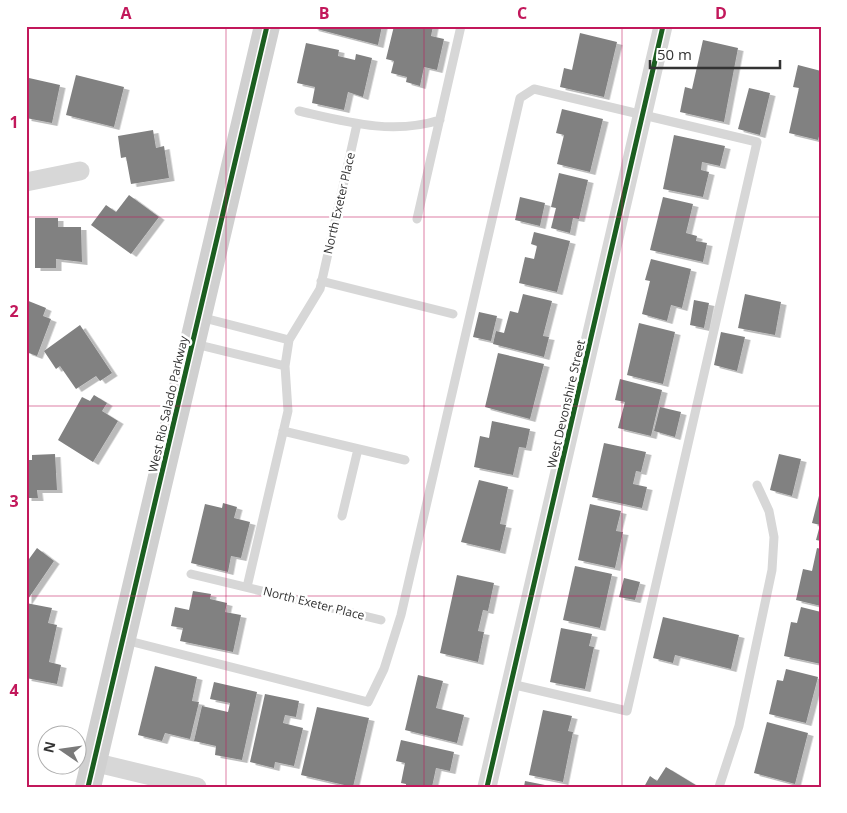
<svg xmlns="http://www.w3.org/2000/svg" width="847" height="813" font-family="'Open Sans',sans-serif">
<defs>
<filter id="shadow"><feDropShadow dx="5.5" dy="3" stdDeviation="0" flood-color="#0004"/></filter>
</defs>
<rect width="100%" height="100%" fill="#fff"/>
<path fill="#818181" filter="url(#shadow)" d="M314 26H382L378 45 313 28Z
M394 26H433L431 36 444 39 437 70 424 67 420 86 406 82 407 77 391 73 394 61 386 59Z
M580 33 617 42 604 97 560 87 564 68 572 70Z
M703 40 738 48 724 122 680 112 685 87 692 89Z
M306 43 339 50 338 56 355 60 356 54 372 58 363 97 348 92 344 110 312 103 315 87 297 83Z
M798 65 821 71V129L818 140 789 133 799 88 793 87Z
M76 75 124 87 114 127 66 115Z
M29 78 60 85 52 123 26 118V86Z
M749 88 770 93 760 135 738 129Z
M562 109 603 119 590 172 557 164 564 135 556 133Z
M153 130 156 148 164 146 169 178 131 184 126 157 121 158 118 136Z
M674 135 725 146 720 166 702 162 701 170 709 172 703 197 663 189Z
M559 173 588 180 579 219 573 218 570 233 551 228 556 208 551 207Z
M129 195 159 217 131 254 91 225 106 205 116 212Z
M520 197 545 203 540 226 515 220Z
M663 197 693 204 686 233 697 236 696 241 707 243 703 262 650 250Z
M35 218H58V227H81L82 262 56 259V268H35Z
M534 232 570 241 557 292 519 283 525 257 534 259 537 246 531 244Z
M651 259 691 269 682 308 671 305 667 321 642 314 650 281 645 280Z
M523 294 552 301 543 336 549 337 544 357 493 344 496 331 504 333 510 311 518 313Z
M745 294 781 302 775 335 738 328Z
M26 300 46 308 43 316 51 319 37 356 26 352Z
M694 300 709 303 704 328 690 325Z
M479 312 497 316 491 341 473 337Z
M639 323 675 332 663 384 627 375Z
M80 325 112 373 100 381 96 376 76 389 60 366 56 369 44 351Z
M721 332 745 337 737 371 714 365Z
M498 353 544 364 530 419 485 407Z
M620 379 662 390 651 436 618 428 625 402 615 400Z
M94 395 107 403 102 411 118 421 93 462 58 440 82 397 90 401Z
M660 407 681 412 675 437 654 431Z
M492 421 530 429 526 448 519 447 513 475 474 467 480 436 489 438Z
M604 443 646 452 641 472 636 471 633 484 647 487 642 508 592 497Z
M55 454 57 490H37L38 498H26V460H32V455Z
M779 454 801 459 792 496 770 490Z
M479 480 508 487 500 524 506 525 500 551 461 542Z
M821 488V541L816 540 820 525 812 523Z
M223 503 237 507 234 518 250 522 241 558 231 556 228 572 191 563 205 504 222 508Z
M590 504 621 511 616 531 623 532 615 568 578 560Z
M37 548 54 561 26 602V557L29 559Z
M817 548 821 549V606L796 600 803 569 812 571Z
M575 566 612 574 600 628 563 620Z
M457 575 494 583 488 611 483 610 478 631 484 632 478 662 440 653Z
M624 578 640 582 635 600 619 597Z
M193 591 211 594 210 599 227 603 225 612 241 615 233 652 180 641 183 628 171 626 175 607 189 610Z
M26 603 52 608 48 623 57 625 49 662 61 665 57 684 26 678 29 660 26 659Z
M801 607 821 612V664L784 656 791 622 797 623Z
M663 617 739 635 731 669 675 655 673 663 653 658Z
M561 628 592 634 589 646 594 647 585 689 550 682Z
M155 666 197 677 192 701 199 702 190 739 165 733 162 741 138 735Z
M786 669 818 677 806 723 769 714 777 680 783 681Z
M418 675 443 681 436 708 464 715 457 743 405 730Z
M214 682 257 692 242 760 215 755 216 746 194 741 202 706 228 712 230 703 210 699Z
M265 694 299 701 296 717 285 715 283 723 303 728 294 766 275 762 274 768 250 762Z
M317 707 369 718 353 787 301 775Z
M543 710 572 716 568 731 573 732 563 782 529 775Z
M767 722 808 733 795 784 754 773Z
M401 740 454 752 450 771 436 768 432 787H406V784L401 783 405 763 396 761Z
M666 767 699 787H644L650 776 657 781Z
M525 781 550 786V787H524Z"/>
<g fill="none" stroke-linecap="round" stroke-linejoin="round">
<path stroke="#d7d7d7" stroke-width="9" d="M299 111C347 122 392 135 440 120
M417 219 461 26
M321 281 453 314
M200 317 289 340
M195 344 285 366
M283 431 405 460
M342 516 358 449
M191 574 381 620
M247 587 288 411 285 366 289 340 320 289 357 124
M125 640 368 702 384 669 401 615 520 98 534 89 757 142 627 711 511 684
M719 787 739 726 772 570 774 537 769 511 757 485"/>
<path stroke="#d7d7d7" stroke-width="19" d="M26 182 80 171
M93 762 197 787
M487 787 663 26"/>
<path stroke="#d0d0d0" stroke-width="26" d="M88 787 267 26"/>
<defs>
<path id="cycleway" d="M88 787 267 26
M487 787 663 26"/>
</defs>
<use href="#cycleway" stroke="#fff" stroke-width="8"/>
<use href="#cycleway" stroke="#1b5e20" stroke-width="5"/>
</g>
<path fill="none" stroke="#c2185b" stroke-width="1" stroke-opacity="0.55" d="M226 26V787M424 26V787M622 26V787M26 217H821M26 406H821M26 596H821"/>
<g text-anchor="middle" dominant-baseline="central" stroke-width="5" stroke-linejoin="round" paint-order="stroke">
<g font-size="12" fill="#333" stroke="#fff">
<text transform="translate(339 203) rotate(-77)">North Exeter Place</text>
<text transform="translate(168 404) rotate(-77)">West Rio Salado Parkway</text>
<text transform="translate(566 404) rotate(-77)">West Devonshire Street</text>
<text transform="translate(314 603) rotate(14)">North Exeter Place</text>
</g>
</g>
<rect width="847" height="813" fill="none" stroke="#ffffff" stroke-width="55"/>
<g transform="translate(62 750) rotate(283)"><circle r="24" fill="#ffffff" stroke="#adadad"/>
<path d="M0-4L9 19L0 12L-9 19Z" fill="#7a7a7a"/>
<text y="-8" font-size="14" font-weight="bold" text-anchor="middle" fill="#333333">N</text>
</g>
<path d="M650 60v8h130v-8" fill="none" stroke="#333333" stroke-width="2.5"/>
<text x="657" y="60" font-size="15" fill="#333333" stroke="#ffffff" stroke-width="4" paint-order="stroke">50 m</text>
<rect x="28" y="28" width="792" height="758" fill="none" stroke="#c2185b" stroke-width="2"/>
<g font-size="16" text-anchor="middle" font-weight="bold" fill="#c2185b">
<text x="126" y="19">A</text>
<text x="324" y="19">B</text>
<text x="522" y="19">C</text>
<text x="721" y="19">D</text>
<text x="14" y="128">1</text>
<text x="14" y="317">2</text>
<text x="14" y="507">3</text>
<text x="14" y="696">4</text>
</g>
</svg>
